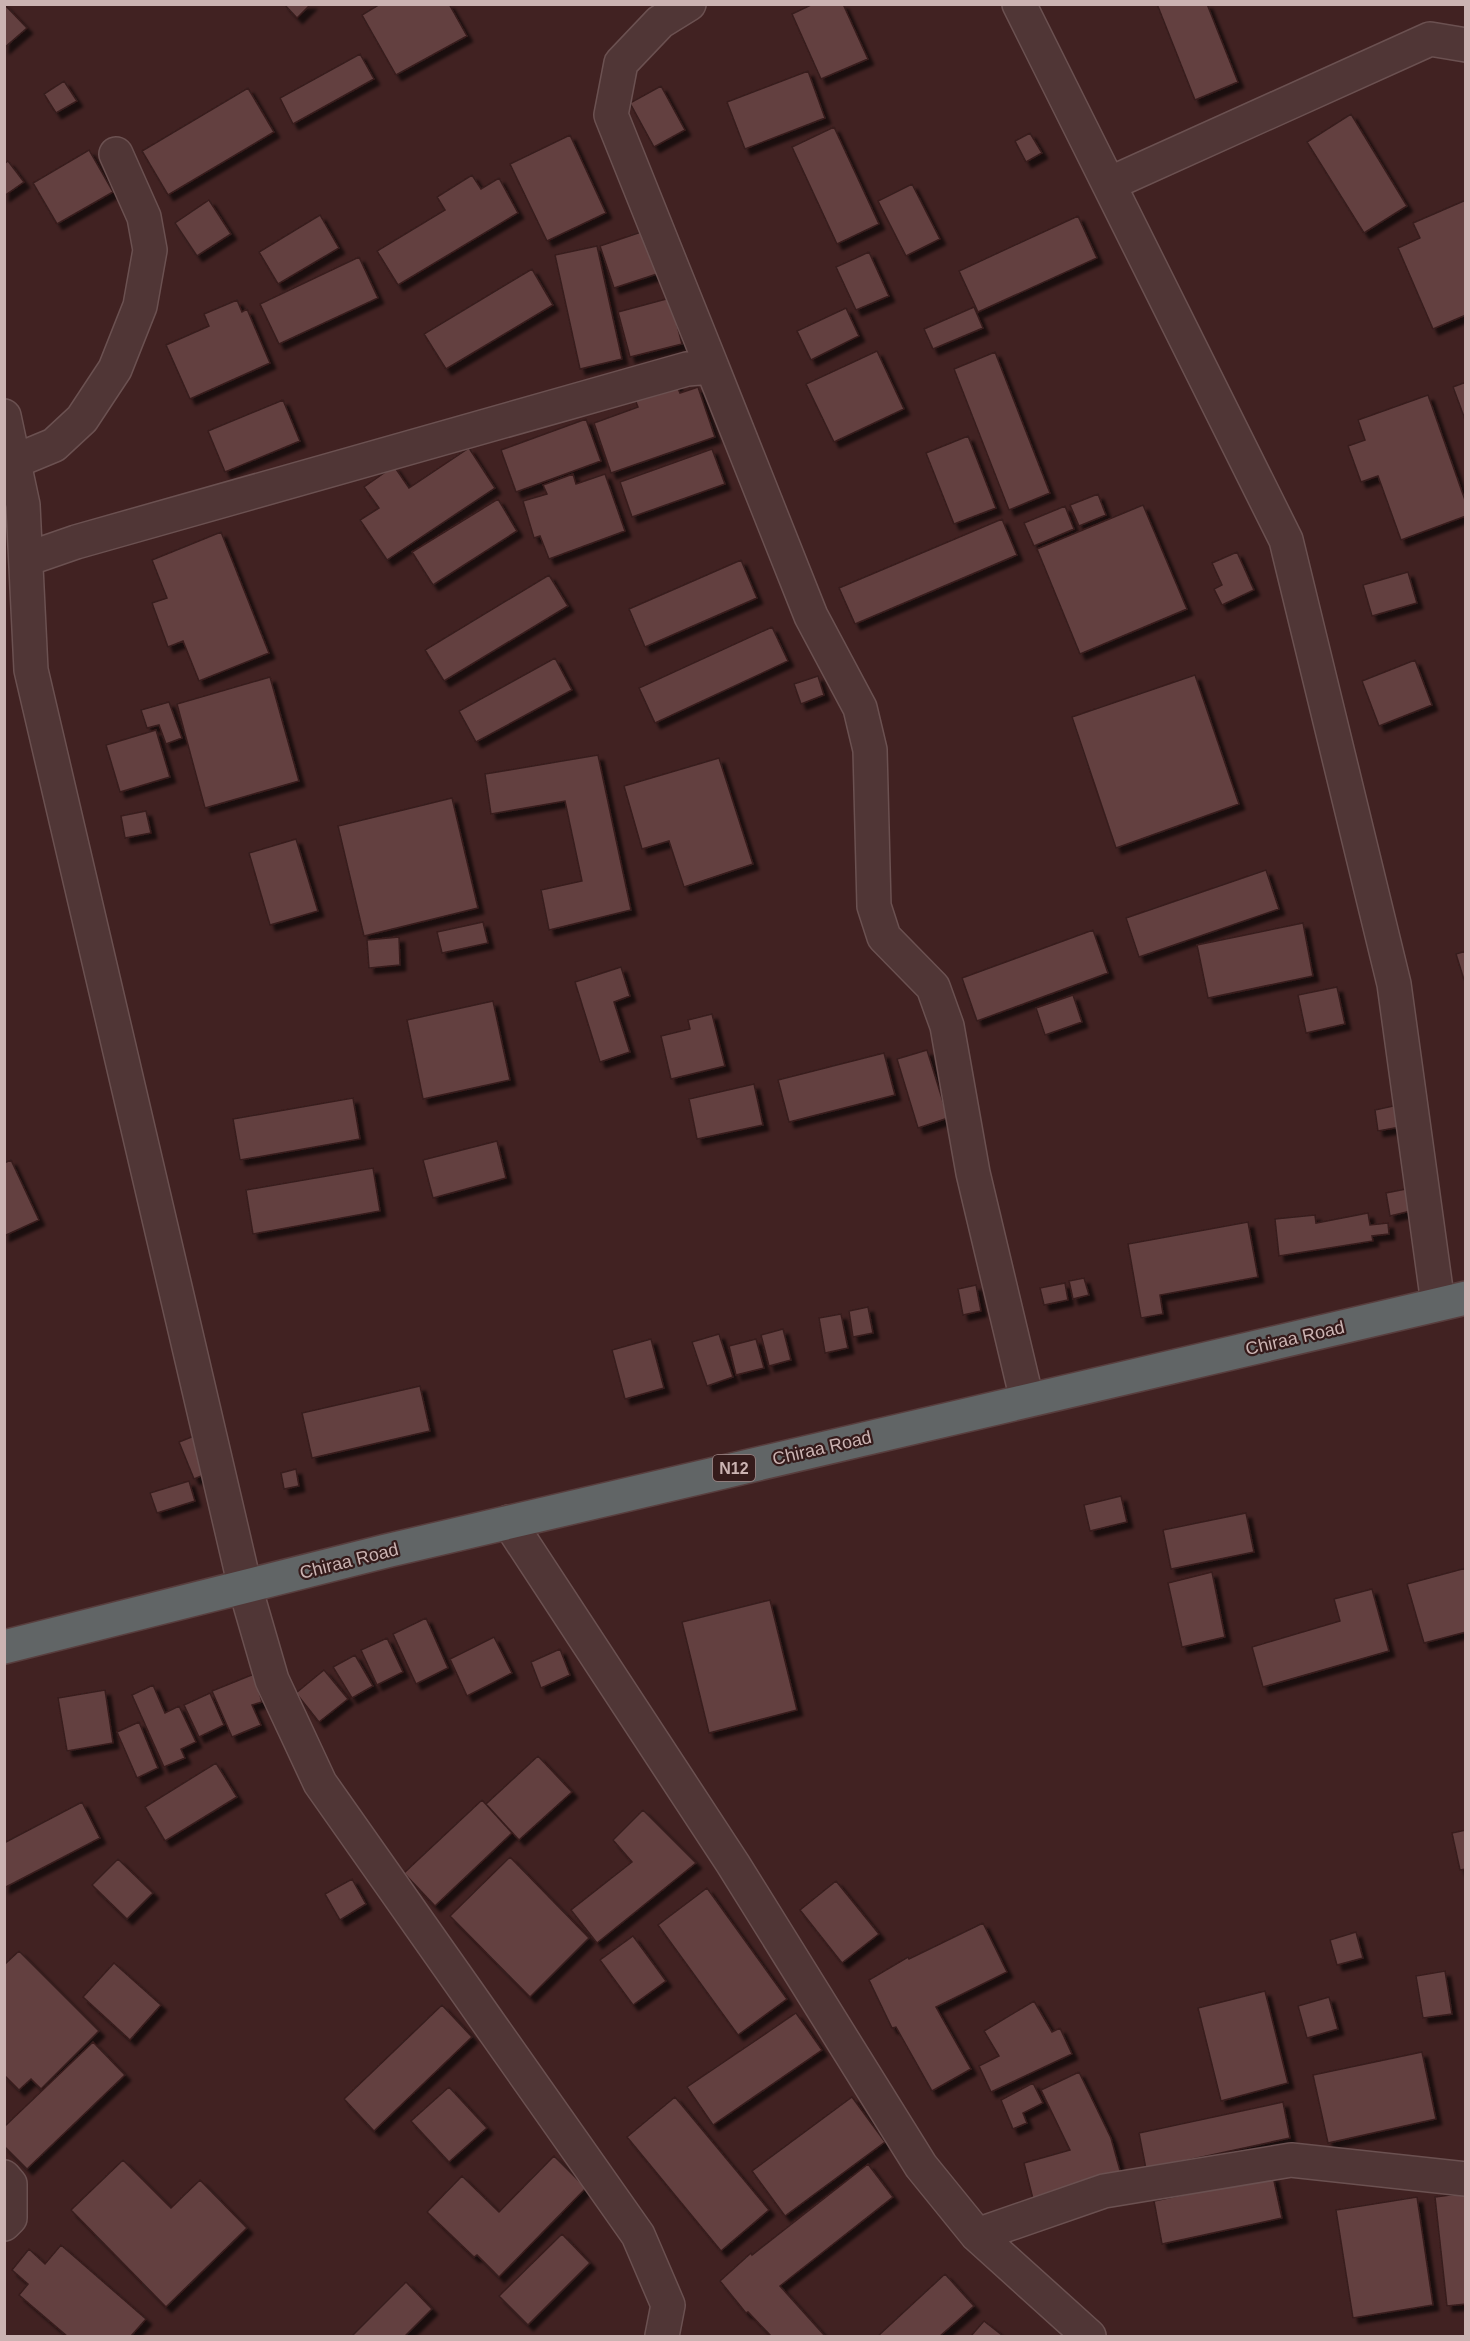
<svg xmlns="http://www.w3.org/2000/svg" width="1470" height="2341" font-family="Helvetica,sans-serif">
<defs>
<filter id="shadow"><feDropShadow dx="5.5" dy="5.5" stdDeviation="1.5" flood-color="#0009"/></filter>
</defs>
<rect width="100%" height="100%" fill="#412222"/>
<path fill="#634040" stroke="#371d1d" stroke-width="1.5" filter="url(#shadow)" d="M4 4 27 28 4 48Z
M284 4H311L297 18Z
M380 4H449L467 36 396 75 362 15Z
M813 4H843L868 59 821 79 792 14Z
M1157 4H1207L1238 82 1195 100Z
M360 54 374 79 293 124 280 98Z
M808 71 825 118 745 149 727 102Z
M64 81 77 101 56 113 44 94Z
M661 86 685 130 654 147 630 103Z
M248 88 274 132 168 195 142 151Z
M1351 114 1407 206 1364 233 1307 142Z
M834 127 879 224 837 244 792 147Z
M1030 133 1042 153 1026 162 1015 141Z
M570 135 606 213 547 241 510 164Z
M89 150 113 192 57 224 33 183Z
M8 161 24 182 4 196V164Z
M472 175 481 189 499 178 518 213 398 285 377 251 445 210 437 197Z
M912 184 940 239 906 256 878 201Z
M209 200 231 234 197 256 175 223Z
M1466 200V315L1433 329 1398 248 1420 238 1413 223Z
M320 215 339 248 278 284 259 252Z
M1078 216 1097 258 978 312 959 271Z
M650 229 663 272 614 288 600 246Z
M597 246 622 359 580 369 555 255Z
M869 252 889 296 856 310 836 267Z
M359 257 378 298 279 344 260 304Z
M532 269 553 305 446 369 424 334Z
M670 298 682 344 630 357 618 312Z
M237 300 242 312 247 309 270 363 190 399 166 345 209 326 204 314Z
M974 307 983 328 933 349 924 329Z
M846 308 859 336 811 360 797 331Z
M877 351 904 409 834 442 806 384Z
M995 352 1050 493 1009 510 954 369Z
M675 381 680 393 698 387 715 437 611 473 594 423 638 407 634 397Z
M1466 382V422L1453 387Z
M1428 395 1466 503V516L1401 540 1378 476 1361 482 1348 446 1365 440 1358 420Z
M283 400 300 441 225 472 208 431Z
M586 419 601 461 516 492 501 450Z
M968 436 996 508 954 524 926 453Z
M469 448 495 488 387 560 360 520 379 508 364 487 394 466 409 488Z
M712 449 725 484 632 517 620 482Z
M573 474 576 484 605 474 625 531 549 559 540 536 534 538 523 501 547 494 543 485Z
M1098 494 1106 515 1079 526 1070 505Z
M498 499 517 531 433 585 412 552Z
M1143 505 1187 609 1080 654 1037 549Z
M1065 506 1074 529 1034 546 1024 523Z
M1002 519 1017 555 855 624 839 588Z
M221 532 269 653 199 681 183 641 168 647 152 603 167 598 152 560Z
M1237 552 1254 590 1222 605 1214 589 1222 585 1212 563Z
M741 560 757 598 645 647 629 609Z
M1408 572 1417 603 1372 616 1363 585Z
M549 575 568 606 444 681 425 650Z
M772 627 788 661 655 723 639 688Z
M555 658 572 690 476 742 459 711Z
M1415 660 1432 705 1379 726 1362 681Z
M1195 675 1239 804 1116 848 1072 717Z
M818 676 824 695 801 704 794 684Z
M270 677 299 781 205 808 177 704Z
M169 702 182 738 166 744 159 725 147 728 141 710Z
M156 730 170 777 120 792 106 745Z
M598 755 631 910 549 930 541 890 582 881 565 801 491 814 485 774Z
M719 758 753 864 684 887 669 841 642 849 624 786Z
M452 798 478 908 364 936 338 826Z
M146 811 151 833 125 838 121 816Z
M296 839 318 911 270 925 249 853Z
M1266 870 1279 909 1139 957 1126 918Z
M483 922 488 943 442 953 437 932Z
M1303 923 1313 976 1208 998 1197 945Z
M1093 930 1108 973 977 1021 962 978Z
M399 937 400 965 369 968 367 940Z
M1466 951V986L1456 954Z
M621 967 630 996 614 1002 630 1052 600 1062 575 982Z
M1337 987 1345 1024 1306 1033 1298 995Z
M1073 995 1082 1022 1045 1035 1036 1008Z
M493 1001 510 1080 423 1099 407 1020Z
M712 1014 725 1066 671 1079 661 1036 690 1029 688 1020Z
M927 1050 948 1118 918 1128 897 1059Z
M884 1053 895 1095 789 1122 778 1080Z
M754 1084 763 1125 697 1139 689 1099Z
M353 1098 360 1139 240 1160 233 1119Z
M1402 1104 1406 1126 1378 1131 1375 1110Z
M497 1141 506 1178 433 1198 423 1160Z
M11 1160 39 1220 4 1236V1163Z
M373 1168 380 1211 253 1234 246 1190Z
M1411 1188 1415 1210 1390 1216 1386 1193Z
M1368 1213 1370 1225 1388 1223 1389 1234 1372 1236 1373 1241 1279 1256 1275 1219 1315 1215 1316 1223Z
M1248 1222 1258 1277 1160 1295 1163 1314 1141 1318 1128 1244Z
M1084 1278 1089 1295 1073 1299 1069 1281Z
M1065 1283 1068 1300 1044 1305 1040 1288Z
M976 1285 981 1311 963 1315 958 1289Z
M868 1307 873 1333 853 1337 849 1311Z
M841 1314 848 1348 825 1353 819 1318Z
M783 1329 791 1360 769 1366 761 1335Z
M719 1334 733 1377 707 1386 692 1342Z
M651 1339 664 1388 625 1399 612 1350Z
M756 1339 764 1368 736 1375 729 1346Z
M420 1386 430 1431 312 1458 302 1413Z
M209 1430 223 1467 194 1479 179 1442Z
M296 1469 299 1486 284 1489 281 1473Z
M189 1481 195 1501 157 1513 150 1493Z
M1121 1496 1127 1522 1090 1531 1084 1505Z
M1246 1513 1254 1552 1171 1569 1163 1530Z
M1466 1568V1632L1424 1643 1407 1584Z
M1212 1572 1225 1637 1182 1647 1168 1583Z
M1372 1589 1389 1651 1263 1687 1252 1647 1340 1621 1334 1599Z
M770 1600 797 1710 709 1733 682 1622Z
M426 1618 448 1668 416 1684 393 1634Z
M494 1637 512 1673 467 1696 450 1659Z
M387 1638 403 1672 377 1685 361 1650Z
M560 1649 570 1675 541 1688 531 1662Z
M355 1655 373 1686 352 1698 333 1667Z
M324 1670 348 1699 319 1722 296 1693Z
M254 1674 262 1702 252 1705 261 1725 232 1737 212 1691Z
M153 1685 165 1713 179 1706 196 1742 181 1749 185 1758 164 1767 132 1695Z
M105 1690 113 1743 67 1751 58 1698Z
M210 1693 224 1725 199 1737 184 1705Z
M139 1722 158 1768 137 1778 117 1732Z
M538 1756 572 1792 519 1840 486 1804Z
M216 1763 237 1797 165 1841 145 1807Z
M482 1800 512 1833 435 1906 404 1873Z
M82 1802 100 1838 4 1888V1843Z
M643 1810 696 1863 597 1943 571 1910 632 1862 613 1840Z
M1466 1830V1869L1460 1870 1452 1833Z
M510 1857 589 1938 530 1997 450 1916Z
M118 1859 153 1893 127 1919 92 1885Z
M352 1879 366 1904 340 1920 325 1894Z
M836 1881 879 1934 842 1963 800 1910Z
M707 1888 787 1999 738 2035 658 1925Z
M983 1923 1007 1972 936 2007 971 2069 932 2091 896 2027 892 2028 869 1980 908 1957 909 1959Z
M1356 1932 1363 1958 1337 1965 1330 1940Z
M633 1936 666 1981 633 2005 600 1960Z
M19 1951 99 2031 41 2089 31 2079 19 2090 4 2075V1965Z
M114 1963 161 2005 130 2040 83 1997Z
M1445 1971 1452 2014 1423 2018 1416 1976Z
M1265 1991 1288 2083 1221 2101 1198 2008Z
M1329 1997 1338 2029 1307 2038 1298 2006Z
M1034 2001 1052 2032 1060 2028 1072 2054 991 2092 979 2066 999 2056 984 2031Z
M442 2005 472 2037 374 2131 344 2099Z
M796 2013 822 2050 713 2125 687 2087Z
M93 2042 125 2075 27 2169 4 2146V2127Z
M1422 2052 1436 2119 1328 2143 1313 2075Z
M1079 2072 1111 2138 1121 2174 1033 2199 1024 2163 1070 2150 1041 2090Z
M1033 2083 1043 2103 1023 2113 1027 2123 1013 2129 1001 2100Z
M449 2087 487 2128 449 2162 411 2121Z
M675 2097 769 2210 721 2251 627 2137Z
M852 2097 885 2142 785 2216 752 2171Z
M1283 2102 1290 2138 1146 2169 1139 2133Z
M554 2156 586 2188 499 2277 477 2255 474 2257 427 2212 462 2176 499 2212Z
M123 2160 171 2208 200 2180 247 2228 166 2307 71 2210Z
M868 2164 893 2197 780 2286 825 2336H771L748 2312 746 2313 720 2281 751 2253 752 2255Z
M1273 2176 1282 2218 1162 2244 1154 2201Z
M1466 2193V2304L1447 2306 1435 2197Z
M1417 2197 1433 2305 1353 2318 1336 2210Z
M562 2234 590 2263 528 2325 499 2296Z
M61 2245 146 2319 131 2336H67L19 2295 28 2284 12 2270 29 2249 45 2264Z
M945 2274 974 2306 940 2336H878Z
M406 2282 432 2309 405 2336H352Z
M984 2321 1003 2336H971Z"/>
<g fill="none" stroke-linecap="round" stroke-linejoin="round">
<defs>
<path id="minor" d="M689 4 660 22 621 63 611 115 712 367
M1019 4 1286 540 1394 984 1438 1304
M1109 184 1430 39 1466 45
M4 416 23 505 31 670 245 1587 272 1680 320 1783 638 2235 668 2305 662 2336
M13 462 54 445 82 419 115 369 140 306 150 250 144 217 116 154
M27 559 76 542 687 369 712 367 811 616 860 708 870 750 874 906 884 937 933 987 947 1026 973 1173 1027 1400
M509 1522 733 1864 921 2166 977 2235 1089 2336
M4 2177 10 2184V2218L4 2224
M977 2235 1104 2191 1291 2160 1466 2179"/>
<path id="trunk" d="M4 1647 386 1551 1466 1298"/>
</defs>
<use href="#minor" stroke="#6b5151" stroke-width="36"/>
<use href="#trunk" stroke="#583e3e" stroke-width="36"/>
<use href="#minor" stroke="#503636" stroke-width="33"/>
<use href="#trunk" stroke="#616566" stroke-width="33"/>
</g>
<g text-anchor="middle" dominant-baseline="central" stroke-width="4.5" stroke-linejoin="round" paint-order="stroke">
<rect fill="#351b1b" stroke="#9e8585" stroke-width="1.5" x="713" y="1455" width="42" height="26" rx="4.5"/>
<g font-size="16" font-weight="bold" fill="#cbb3b2">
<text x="734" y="1468">N12</text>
</g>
<g font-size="18" fill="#cbb3b2" stroke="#351b1b">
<text transform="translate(1295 1338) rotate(-13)">Chiraa Road</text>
<text transform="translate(822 1448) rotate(-13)">Chiraa Road</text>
<text transform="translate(349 1561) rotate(-14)">Chiraa Road</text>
</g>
</g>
<rect width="1470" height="2341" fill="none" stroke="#cbb3b2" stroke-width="12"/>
</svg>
